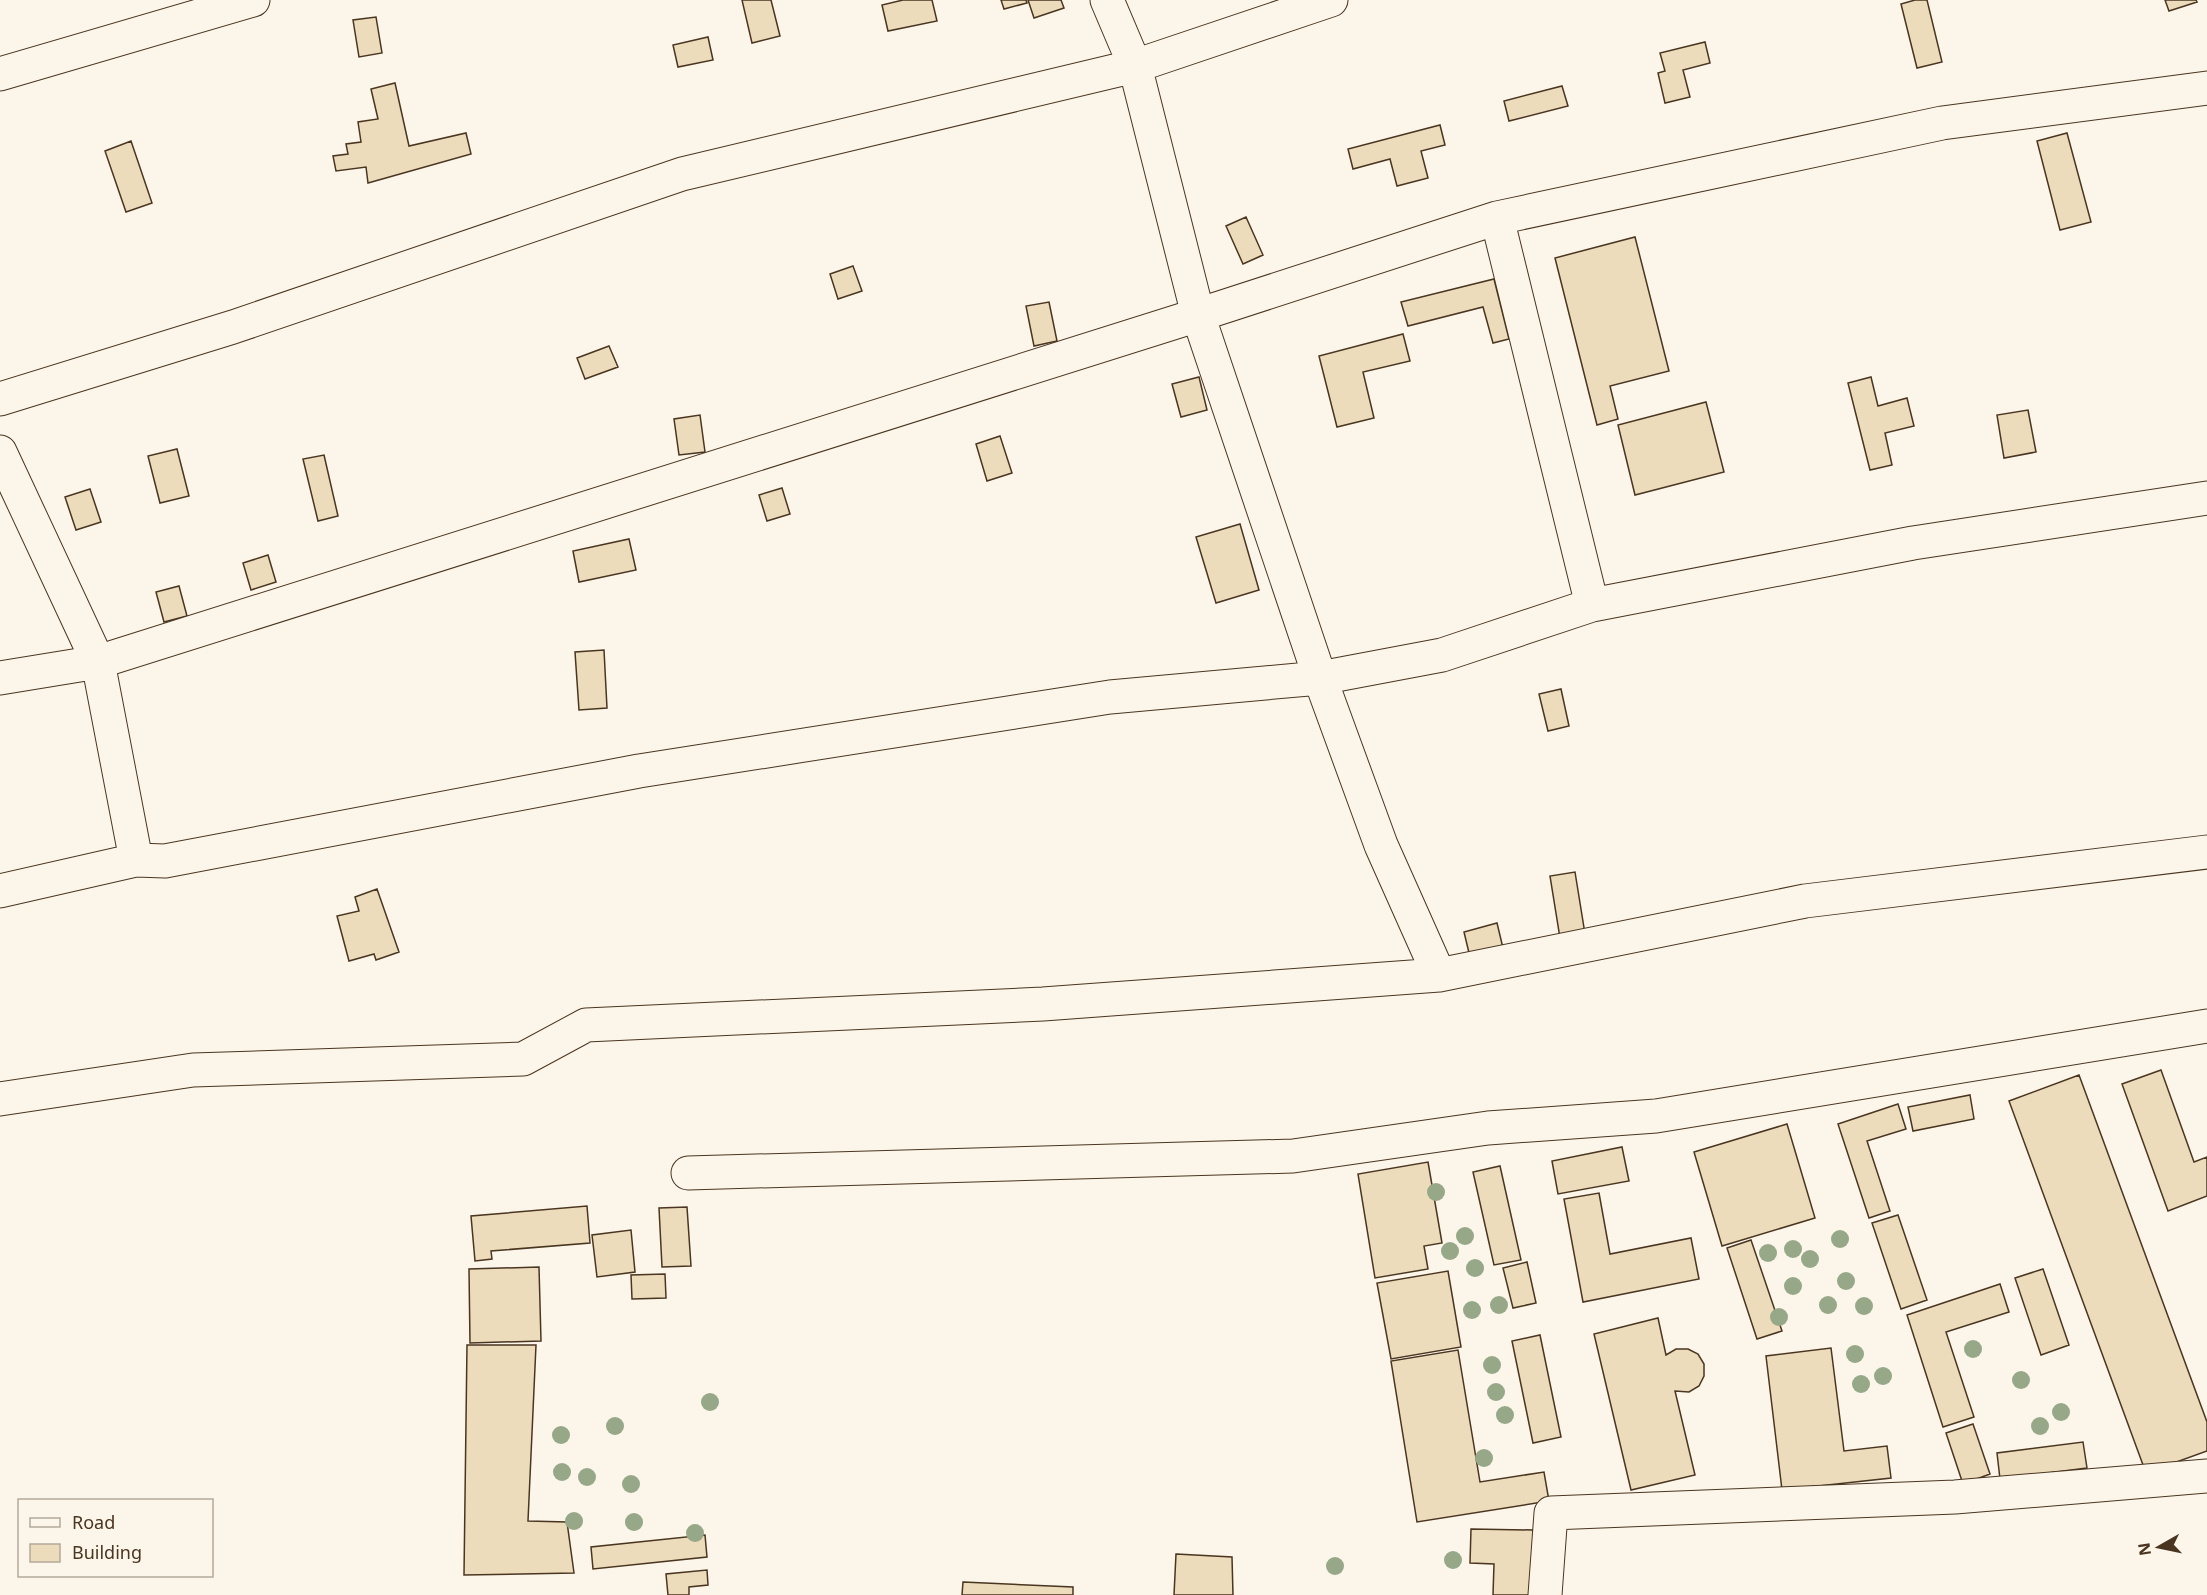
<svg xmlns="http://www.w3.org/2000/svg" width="2207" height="1595" font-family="'Noto Sans',sans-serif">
<rect width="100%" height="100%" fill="#fbf6e9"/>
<path fill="#ecdcbc" stroke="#4a3520" stroke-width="1.5" d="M742 0H771L780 36 752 43Z
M903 0H932L937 21 888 31 882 5Z
M1001 0H1026L1027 3 1004 9Z
M1028 0H1061L1064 8 1034 18Z
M1915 0H1927L1942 62 1917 68 1901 4Z
M2165 0H2196L2197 2 2169 11Z
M376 17 382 53 359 57 353 20Z
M708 37 713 60 678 67 673 45Z
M1705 42 1710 63 1683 70 1690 97 1665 103 1658 73 1665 71 1660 53Z
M395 83 409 146 466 133 471 154 368 183 366 167 336 171 333 156 348 154 346 144 361 142 358 122 378 119 371 89Z
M1562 86 1568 106 1509 121 1504 101Z
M1440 125 1445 145 1421 151 1428 178 1397 186 1390 159 1353 169 1348 149Z
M2067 133 2091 222 2060 230 2037 141Z
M131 141 152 203 126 212 105 151Z
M1246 217 1263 255 1243 264 1226 226Z
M1635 237 1669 371 1610 386 1618 419 1597 425 1555 258Z
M853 266 862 291 838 299 830 274Z
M1494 279 1509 339 1493 343 1483 307 1408 326 1401 302Z
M1049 302 1057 341 1034 346 1026 306Z
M1403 334 1410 361 1363 372 1374 418 1337 427 1319 356Z
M609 346 618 367 585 379 577 358Z
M1199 377 1207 410 1181 417 1172 384Z
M1871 377 1878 406 1907 398 1914 426 1885 433 1892 465 1870 470 1848 383Z
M1706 402 1724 472 1635 495 1618 425Z
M2028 410 2036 452 2004 458 1997 415Z
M700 415 705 452 679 455 674 419Z
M1000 436 1012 473 987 481 976 444Z
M177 449 189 496 160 503 148 456Z
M324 455 338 516 318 521 303 459Z
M782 488 790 514 767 521 759 495Z
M90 489 101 522 76 530 65 497Z
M1240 524 1259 590 1216 603 1196 537Z
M629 539 636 570 579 582 573 551Z
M268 555 276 582 251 590 243 563Z
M179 586 187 616 164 622 156 592Z
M604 650 607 708 579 710 575 652Z
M1561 689 1569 726 1548 731 1539 694Z
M1575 872 1585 934 1560 938 1550 876Z
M377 889 399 952 376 960 374 954 349 961 337 916 359 911 355 897Z
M1497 923 1503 948 1470 957 1464 932Z
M2161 1070 2194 1162 2207 1157V1196L2168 1211 2122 1084Z
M2079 1075 2207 1422V1451L2146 1473 2009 1101Z
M1970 1095 1974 1119 1913 1131 1908 1107Z
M1898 1104 1906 1129 1867 1141 1890 1211 1869 1218 1838 1124Z
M1787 1124 1815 1218 1722 1246 1694 1152Z
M1622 1147 1629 1181 1558 1194 1552 1161Z
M1428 1162 1442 1243 1424 1246 1428 1269 1375 1278 1358 1174Z
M1500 1166 1521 1260 1494 1265 1473 1172Z
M1599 1193 1610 1254 1691 1238 1699 1279 1583 1302 1564 1199Z
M587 1206 590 1243 491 1251 492 1259 475 1261 471 1216Z
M687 1207 691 1266 662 1267 659 1208Z
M1898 1215 1927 1300 1901 1309 1872 1223Z
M631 1230 635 1272 597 1277 592 1235Z
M1751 1240 1782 1331 1757 1339 1727 1248Z
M1527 1262 1536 1303 1513 1308 1503 1268Z
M539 1267 541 1341 470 1343 469 1269Z
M2043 1269 2069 1345 2041 1355 2015 1278Z
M1448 1271 1461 1347 1391 1359 1377 1283Z
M665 1274 666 1298 632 1299 631 1275Z
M2000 1284 2009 1312 1946 1332 1974 1417 1943 1427 1907 1315Z
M1658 1318 1666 1355 1676 1349H1688L1698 1354 1704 1364V1376L1699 1386 1689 1392 1675 1391 1695 1475 1631 1490 1594 1334Z
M1540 1335 1561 1437 1533 1443 1512 1341Z
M467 1345H536L528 1521 567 1522 574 1573 464 1575Z
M1831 1348 1844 1451 1887 1446 1891 1478 1782 1490 1766 1356Z
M1458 1350 1480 1482 1544 1472 1549 1501 1417 1522 1391 1361Z
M1973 1424 1990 1474 1963 1484 1946 1433Z
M2083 1442 2087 1468 2000 1479 1997 1453Z
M1471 1529 1533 1530 1532 1595H1493L1494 1564 1470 1563Z
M705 1535 707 1557 593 1569 591 1547Z
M1176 1554 1232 1557 1233 1595H1174Z
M707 1570 708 1585 689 1587V1595H668L666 1574Z
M963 1582 1073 1587V1595H962Z"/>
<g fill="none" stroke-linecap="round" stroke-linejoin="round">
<defs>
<path id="minor" d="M1107 0 1135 66 1198 315 1320 678 1381 845 1439 975
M0 74 253 0
M1497 218 1592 605
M0 399 233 327 682 174 1135 66 1331 0
M0 452 98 662 136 860
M0 678 98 662 1198 315 1497 218 1942 123 2207 88
M0 891 136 860 165 861 639 771 1110 697 1320 678 1442 655 1592 605 1913 543 2207 498
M0 1099 193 1070 523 1059 586 1025 1043 1004 1439 975 1805 901 2207 852
M688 1173 1293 1156 1488 1128 1656 1116 2207 1026
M1545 1595 1551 1513 1955 1497 2207 1476"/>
</defs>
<use href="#minor" stroke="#4a3520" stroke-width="35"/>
<use href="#minor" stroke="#fbf6e9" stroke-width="33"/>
</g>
<g fill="#96a887">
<circle cx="1436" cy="1192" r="9"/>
<circle cx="1465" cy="1236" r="9"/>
<circle cx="1840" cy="1239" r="9"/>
<circle cx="1793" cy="1249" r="9"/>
<circle cx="1450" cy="1251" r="9"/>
<circle cx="1768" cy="1253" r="9"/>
<circle cx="1810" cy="1259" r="9"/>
<circle cx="1475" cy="1268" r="9"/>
<circle cx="1846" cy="1281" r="9"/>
<circle cx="1793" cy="1286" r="9"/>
<circle cx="1499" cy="1305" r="9"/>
<circle cx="1828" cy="1305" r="9"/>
<circle cx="1864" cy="1306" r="9"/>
<circle cx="1472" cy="1310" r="9"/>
<circle cx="1779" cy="1317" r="9"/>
<circle cx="1973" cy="1349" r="9"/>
<circle cx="1855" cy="1354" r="9"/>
<circle cx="1492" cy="1365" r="9"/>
<circle cx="1883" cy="1376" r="9"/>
<circle cx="2021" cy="1380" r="9"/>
<circle cx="1861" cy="1384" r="9"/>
<circle cx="1496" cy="1392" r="9"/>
<circle cx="710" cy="1402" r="9"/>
<circle cx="2061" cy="1412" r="9"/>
<circle cx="1505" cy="1415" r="9"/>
<circle cx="615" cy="1426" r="9"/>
<circle cx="2040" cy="1426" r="9"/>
<circle cx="561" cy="1435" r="9"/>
<circle cx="1484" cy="1458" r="9"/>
<circle cx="562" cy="1472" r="9"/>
<circle cx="587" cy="1477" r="9"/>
<circle cx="631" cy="1484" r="9"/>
<circle cx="574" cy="1521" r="9"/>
<circle cx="634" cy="1522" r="9"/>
<circle cx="695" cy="1533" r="9"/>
<circle cx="1453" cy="1560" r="9"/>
<circle cx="1335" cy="1566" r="9"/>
</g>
<rect x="18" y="1499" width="195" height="78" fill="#fbf6e9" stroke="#b4a999" stroke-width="1.5"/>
<rect x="30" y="1518" width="30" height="9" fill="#fbf6e9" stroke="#b4a999" stroke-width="1.5"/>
<text x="72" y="1529" font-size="18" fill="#4a3520">Road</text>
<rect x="30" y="1544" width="30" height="18" fill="#ecdcbc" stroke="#b4a999" stroke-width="1.5"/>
<text x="72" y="1559" font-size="18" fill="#4a3520">Building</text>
<g transform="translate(2159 1547) rotate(261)" stroke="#fbf6e9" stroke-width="4.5" paint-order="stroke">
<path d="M0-4.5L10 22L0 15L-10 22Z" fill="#4a3520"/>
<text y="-9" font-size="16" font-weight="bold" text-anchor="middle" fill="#4a3520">N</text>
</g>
</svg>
